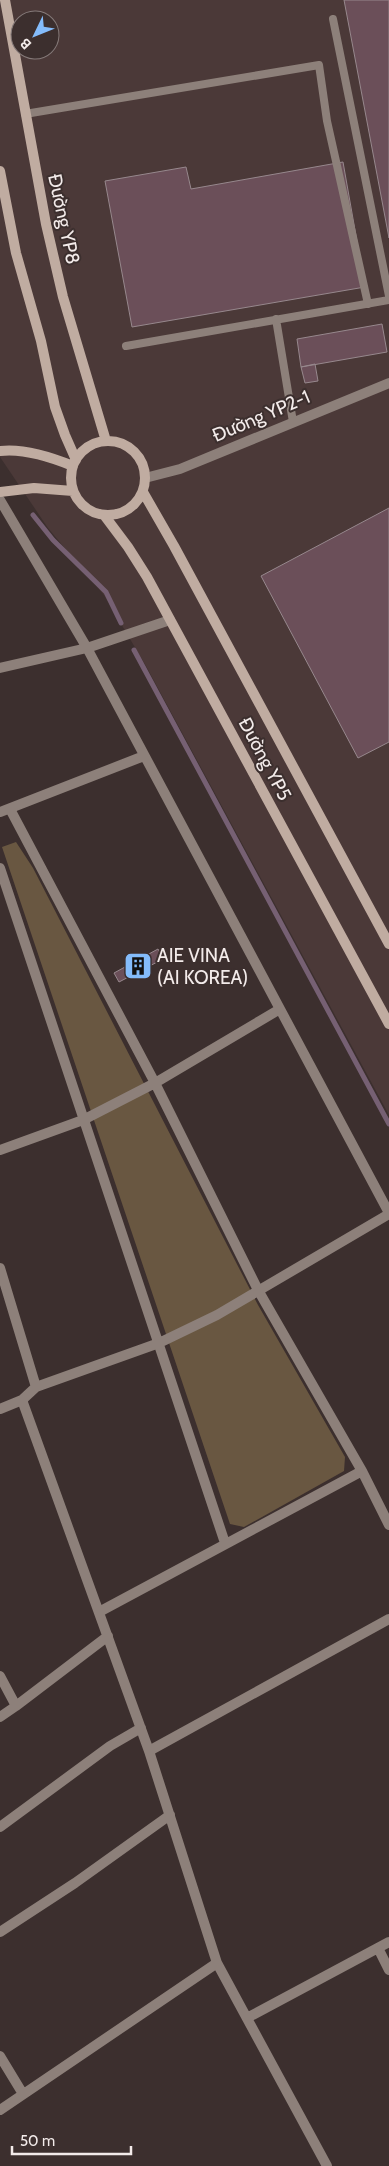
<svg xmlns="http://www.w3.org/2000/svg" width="389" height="2166" font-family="Cabin,sans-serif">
<rect width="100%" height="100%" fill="#3c2f2e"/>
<path fill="#4b3938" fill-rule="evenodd" d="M0 0H389V1115L146 666 104 595 48 528 0 457ZM20 20H50V50H20Z"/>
<path fill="#695741" d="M16 842 33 868 258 1305 345 1457 344 1471 244 1527 230 1524 2 847Z"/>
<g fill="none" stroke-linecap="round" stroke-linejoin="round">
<path stroke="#766073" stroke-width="5" d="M33 515 53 540 106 592 121 623
M134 650 389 1124"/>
</g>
<path fill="#6b4f59" stroke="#97888d" d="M344 0H389V238Z
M343 162 365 287 132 327 105 181 186 167 191 189Z
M382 324 387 352 301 367 297 339Z
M315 364 318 381 305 383 301 367Z
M389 508V742L358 758 261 576Z
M158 949 163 959 119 982 114 973Z"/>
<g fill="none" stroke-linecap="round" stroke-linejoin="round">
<path stroke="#8d807a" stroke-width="8" d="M333 19 389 296
M25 114 319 65 327 121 368 304
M276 319 293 422
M126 346 389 300"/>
<path stroke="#8d807a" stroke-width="10" d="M0 500 87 648 389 1213
M0 668 87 648 170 620
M10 809 155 1083 258 1290 362 1471 389 1525
M0 812 144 756
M0 868 225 1543
M0 1150 83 1120 155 1083 280 1009
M0 1268 36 1387
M22 1400 149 1751 217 1963
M0 1409 22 1400 36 1387 159 1343 217 1315 389 1214
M99 1612 362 1471
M0 1676 16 1706 0 1717
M16 1706 108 1636
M149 1751 389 1619
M0 1827 110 1746 141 1728
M0 1932 75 1883 170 1815
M378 1948 389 1970
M247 2018 389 1942
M0 2056 23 2094
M0 2110 217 1963 327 2166"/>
<path stroke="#8d807a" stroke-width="10" d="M145 478 180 469 389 383"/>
<path stroke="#c0aca1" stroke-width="10" d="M5 0 46 224 63 297 106 441
M0 171 16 253 41 341 55 407 65 435 76 460
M71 478a37 37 0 1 1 74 0a37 37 0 1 1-74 0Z
M0 451C24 448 51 457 73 466
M0 492 34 488 73 491
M143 492 174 546 389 944
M104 515 128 547 147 577 389 1024"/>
</g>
<defs>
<symbol id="building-square" viewBox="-11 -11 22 22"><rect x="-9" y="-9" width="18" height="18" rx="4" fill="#84bcfb" stroke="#3c2f2e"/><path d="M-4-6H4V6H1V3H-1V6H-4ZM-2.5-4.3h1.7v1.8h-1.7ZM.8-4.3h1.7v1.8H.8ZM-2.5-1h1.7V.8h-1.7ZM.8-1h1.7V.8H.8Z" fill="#111"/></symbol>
</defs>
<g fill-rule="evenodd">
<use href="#building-square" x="122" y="950" width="32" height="32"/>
</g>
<g text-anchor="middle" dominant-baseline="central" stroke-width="4" stroke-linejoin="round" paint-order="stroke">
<g font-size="19" fill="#f3ebea" stroke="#3c2f2e">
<text transform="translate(64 219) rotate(78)">Đường YP8</text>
<text transform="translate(261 416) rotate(-23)">Đường YP2-1</text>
<text transform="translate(265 759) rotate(62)">Đường YP5</text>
</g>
<g font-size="19" fill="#f3ebea" stroke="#3c2f2e" text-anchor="start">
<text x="157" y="955">AIE VINA<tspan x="157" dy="22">(AI KOREA)</tspan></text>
</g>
</g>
<g transform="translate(35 35) rotate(227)"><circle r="24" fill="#3c2f2e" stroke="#857a79"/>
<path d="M0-4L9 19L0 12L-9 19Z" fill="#84bcfb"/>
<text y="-8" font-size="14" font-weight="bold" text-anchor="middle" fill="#f3ebea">B</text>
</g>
<path d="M12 2146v8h119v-8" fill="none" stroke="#f3ebea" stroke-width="2.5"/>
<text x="20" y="2146" font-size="15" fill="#f3ebea" stroke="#3c2f2e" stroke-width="4" paint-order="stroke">50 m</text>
</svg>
